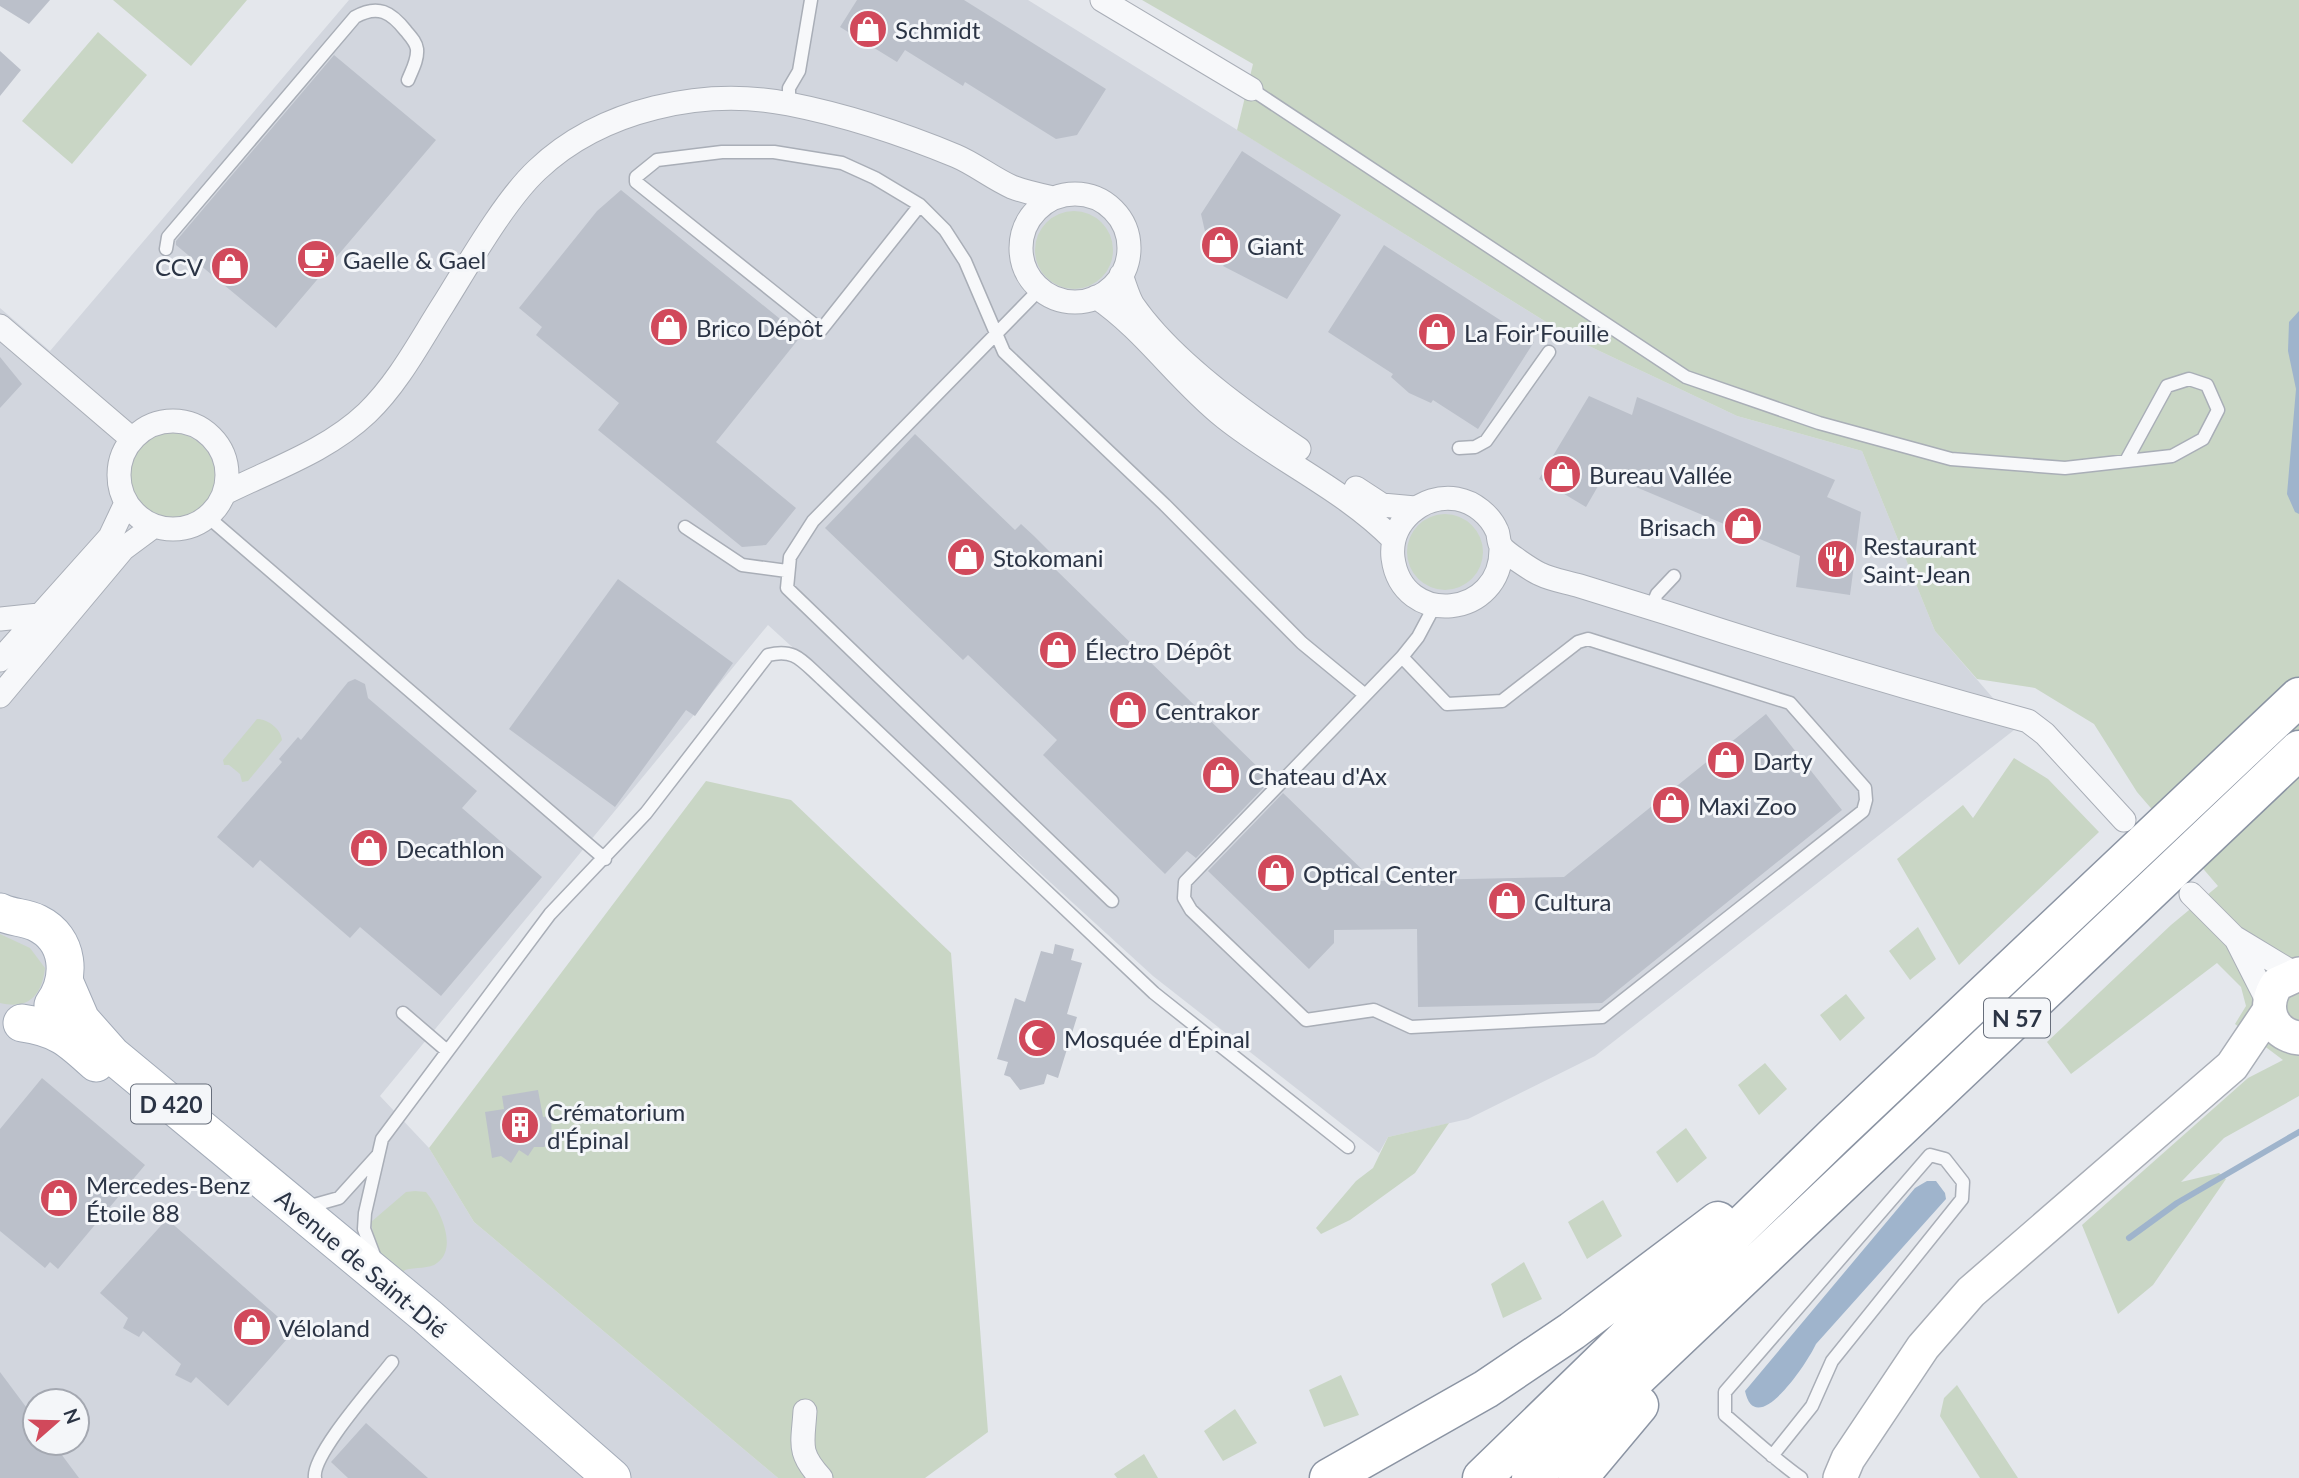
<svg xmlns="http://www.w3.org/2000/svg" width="2299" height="1478" font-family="Lato,sans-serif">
<rect width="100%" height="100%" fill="#e4e7ec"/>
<path fill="#d2d6de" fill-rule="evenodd" d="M349 0H1028L1572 338 1737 416 1862 451 1935 631 2018 727 1595 1056 1468 1119 1388 1137 1379 1153 1153 976 768 625 380 1096 429 1148 474 1222 778 1478H0V308L50 351ZM35 1401H77V1443H35Z"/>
<path fill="#c9d6c5" d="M113 0H247L191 66Z
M1142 0H2299V1096L2224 1138 2181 1182 2219 1173 2226 1179 2153 1285 2118 1314 2082 1225 2248 1078 2283 1060 2235 1024 2246 1006 2241 987 2217 963 2071 1074 2047 1042 2171 925 2218 886 2137 792 2094 724 2035 688 1977 679 1935 631 1862 451 1737 416 1572 338 1237 130 1253 64Z
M98 32 147 75 72 164 22 121Z
M1035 250a39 39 0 1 1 78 0a39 39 0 1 1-78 0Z
M129 476a43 43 0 1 1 86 0a43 43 0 1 1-86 0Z
M1407 552a38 38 0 1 1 76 0a38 38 0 1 1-76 0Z
M257 719C268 719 281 729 282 740L248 781 242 782 240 774 229 765H224L223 760Z
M2014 758 2048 779 2099 832 1959 965 1897 859 1963 805 1973 818Z
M706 781 791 800 951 953 988 1432 925 1478H778L474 1222 429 1148Z
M1918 927 1936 959 1910 980 1889 951Z
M0 934 30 948 45 968C42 995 29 1010 0 1003Z
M1846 994 1865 1018 1840 1041 1820 1015Z
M1765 1063 1787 1089 1759 1115 1738 1085Z
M1449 1123 1415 1173 1350 1220 1321 1234 1316 1228 1356 1181 1373 1168 1388 1137Z
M1686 1128 1707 1158 1677 1183 1656 1152Z
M415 1191 426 1192C439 1208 459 1247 437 1263 430 1269 415 1267 405 1270L400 1276C382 1261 375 1246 371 1222L406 1192Z
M1603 1200 1622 1236 1587 1259 1568 1222Z
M1524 1262 1542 1299 1503 1318 1491 1284Z
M1341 1375 1359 1415 1324 1427 1309 1390Z
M1957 1385 2018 1478H1980L1940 1416 1944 1398Z
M1235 1409 1257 1443 1223 1461 1204 1431Z
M1144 1454 1158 1478H1117L1114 1474Z"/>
<path fill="#9fb4cc" d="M2299 311V514L2295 512 2287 494 2296 389 2288 351 2289 322Z
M1927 1181H1936L1945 1193 1946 1199 1816 1344C1809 1360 1756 1442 1745 1391L1915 1188Z"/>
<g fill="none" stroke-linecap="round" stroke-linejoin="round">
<path stroke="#9fb4cc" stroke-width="6" d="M2129 1238 2177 1203 2299 1132"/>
</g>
<path fill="#bbc0ca" d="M0 0H50L29 24 0 6Z
M857 0H964L1106 89 1077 135 1056 139 965 82 963 86 905 50 897 62 840 27Z
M0 51 21 70 0 96Z
M334 55 436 140 276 328 176 245V241Z
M1242 151 1341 215 1287 299 1223 266 1227 261 1209 249 1201 214Z
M621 190 801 336 716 442 796 508 766 545 742 547 598 430 619 403 536 335 542 327 519 308 597 211Z
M1384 245 1534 342 1478 429 1433 400 1431 403 1409 393 1391 377 1393 374 1328 332Z
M0 357 22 384 0 408Z
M1589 396 1632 415 1637 397 1835 480 1827 497 1861 512 1850 595 1796 587 1800 556 1605 474 1586 507 1539 479Z
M915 434 1015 530 1021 524 1034 536 1058 560 1052 566 1271 780 1196 858 1187 851 1165 874 1043 755 1057 740 968 655 963 660 825 528Z
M618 579 733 663 695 716 686 710 615 807 509 729Z
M355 679 365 684 368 698 477 791 462 808 542 877 441 996 360 927 350 938 260 860 253 868 217 837 282 762 279 759 298 737 301 740 348 682Z
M1766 714 1842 810 1602 1003 1418 1007 1417 929 1334 930V943L1309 969 1208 871 1283 793 1374 881 1564 877Z
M1055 944 1074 949 1071 960 1082 963 1067 1014 1077 1017 1058 1078 1047 1074 1044 1084 1020 1090 1010 1077 1004 1075 1008 1062 997 1059 1015 998 1025 1002 1041 951 1053 954Z
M42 1078 145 1165 58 1269 50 1262 45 1268 0 1231V1129Z
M538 1090 543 1117 551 1116 552 1141 544 1147H534L528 1156 519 1150 511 1163 501 1156 492 1158 485 1112 504 1109 502 1096Z
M167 1219 294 1331 228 1406 196 1377 191 1383 175 1375 181 1364 143 1331 139 1337 123 1328 128 1318 100 1293Z
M0 1372 35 1419V1443H53L79 1478H0Z
M366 1423 428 1478H348L331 1462Z"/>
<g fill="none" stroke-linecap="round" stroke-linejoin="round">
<defs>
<path id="lane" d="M1251 89 1686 377 1819 423 1951 459 2065 468 2172 456 2203 439 2218 410 2207 385 2189 379 2167 386 2126 461
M789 104V88L799 71 811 0
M920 205 821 330 636 182V177L657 160 722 152H774L842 163 875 178 920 205 945 230 965 261 1004 352 1165 505 1302 643 1364 694
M166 249 168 237 355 17C378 4 391 12 406 31 411 37 416 42 417 49 418 60 412 70 408 80
M1040 289 813 521 790 557 787 588 1112 901
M1459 448 1475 447 1486 441 1549 352
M208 517 605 859
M685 527 742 565 787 571
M1651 608 1657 594 1674 576
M1402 657 1447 704 1502 701 1578 642 1588 639 1790 703 1865 788 1866 800 1863 811 1602 1017 1411 1027 1374 1010 1306 1020 1191 910 1184 898 1185 882 1402 657 1418 637 1435 605
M403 1013 446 1050
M307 1207 339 1198 377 1156
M375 1258 364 1229 365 1213 382 1139 550 914 646 813 768 655C795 648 802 661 822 679L1154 993 1348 1147
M1772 1456 1812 1406 1832 1361 1962 1199 1963 1182 1945 1159 1930 1155 1725 1392V1415C1750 1436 1774 1459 1801 1478
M315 1478C311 1455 376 1383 392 1362"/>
<path id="street" d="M1102 0 1251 89
M1021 248a54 54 0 1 1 108 0a54 54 0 1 1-108 0Z
M1121 275C1125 285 1128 297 1133 305 1171 360 1243 412 1299 449
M1096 297C1145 330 1178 381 1225 418 1279 461 1345 490 1394 540
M0 326 132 439
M119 475a54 54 0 1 1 108 0a54 54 0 1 1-108 0Z
M1356 488 1382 505 1415 508
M225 493C273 469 327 451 367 413 399 382 420 341 443 305 468 265 504 201 537 170 601 109 704 87 789 104 845 115 903 134 956 156 975 164 992 178 1012 187 1025 192 1039 195 1053 198
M1501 547C1503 619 1402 628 1393 558 1389 523 1422 493 1457 499 1474 502 1490 515 1497 531 1499 535 1498 542 1501 546 1504 552 1533 571 1540 574 1552 580 1567 582 1580 586 1609 595 1638 604 1667 613 1786 652 1906 688 2028 721L2045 734 2124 820
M0 619 39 615
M0 660 110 537 126 503
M0 696 123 549 154 526
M2191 894 2234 937 2295 974
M2236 939 2268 1002
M805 1411C803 1444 797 1452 821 1478"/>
<path id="secondary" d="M2299 974 2277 984C2262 1006 2270 1034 2299 1038
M1840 1478 1848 1459 1923 1347 1971 1292 2232 1066 2269 1011"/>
<path id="primary" d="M0 912C12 918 25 917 37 923 70 939 72 978 53 1005
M65 983 81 1020 112 1055 427 1316 612 1478
M22 1023C58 1028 70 1039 96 1063"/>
<path id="highway" d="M1329 1478 1486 1389 1572 1331 1718 1221
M1482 1478 1834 1136 2299 697
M1531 1478 2299 750
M1578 1478 1639 1405"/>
</defs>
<use href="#lane" stroke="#a9aeb7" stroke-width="15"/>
<use href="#street" stroke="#a9aeb7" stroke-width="25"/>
<use href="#secondary" stroke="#a9aeb7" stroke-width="36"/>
<use href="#primary" stroke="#a3abb8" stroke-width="39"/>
<use href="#highway" stroke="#8b94a3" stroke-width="41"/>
<use href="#lane" stroke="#f7f8fa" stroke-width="12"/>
<use href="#street" stroke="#f7f8fa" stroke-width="23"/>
<use href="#secondary" stroke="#fff" stroke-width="33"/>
<use href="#primary" stroke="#fff" stroke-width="37"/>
<use href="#highway" stroke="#fff" stroke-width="38"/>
</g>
<defs>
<symbol id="shop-disc" viewBox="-11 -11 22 22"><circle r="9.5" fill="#d1495b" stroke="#f4f6f9"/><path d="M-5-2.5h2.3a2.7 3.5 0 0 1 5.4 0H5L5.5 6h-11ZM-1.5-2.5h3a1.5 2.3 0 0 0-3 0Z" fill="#fff"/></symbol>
<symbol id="cafe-disc" viewBox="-11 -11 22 22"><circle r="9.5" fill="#d1495b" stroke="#f4f6f9"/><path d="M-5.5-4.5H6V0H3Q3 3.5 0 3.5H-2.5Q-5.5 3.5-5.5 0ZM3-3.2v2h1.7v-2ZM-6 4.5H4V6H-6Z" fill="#fff"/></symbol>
<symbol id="restaurant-disc" viewBox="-11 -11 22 22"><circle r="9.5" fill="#d1495b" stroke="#f4f6f9"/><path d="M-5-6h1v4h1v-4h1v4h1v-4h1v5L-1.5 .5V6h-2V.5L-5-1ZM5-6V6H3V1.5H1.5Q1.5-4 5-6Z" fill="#fff"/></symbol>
<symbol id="mosque-disc" viewBox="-11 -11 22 22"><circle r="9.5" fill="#d1495b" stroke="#f4f6f9"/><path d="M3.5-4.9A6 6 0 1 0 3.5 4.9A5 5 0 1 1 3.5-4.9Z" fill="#fff"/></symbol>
<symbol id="building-disc" viewBox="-11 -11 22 22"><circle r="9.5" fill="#d1495b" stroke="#f4f6f9"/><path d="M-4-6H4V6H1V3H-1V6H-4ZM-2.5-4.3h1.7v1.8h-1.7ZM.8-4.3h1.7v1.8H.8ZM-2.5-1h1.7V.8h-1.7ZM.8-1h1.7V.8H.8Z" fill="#fff"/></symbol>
</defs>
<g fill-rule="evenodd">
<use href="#shop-disc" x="846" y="7" width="44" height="44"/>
<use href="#shop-disc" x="1198" y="223" width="44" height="44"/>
<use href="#cafe-disc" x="294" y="237" width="44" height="44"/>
<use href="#shop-disc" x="208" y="244" width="44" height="44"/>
<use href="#shop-disc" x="647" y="305" width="44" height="44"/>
<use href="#shop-disc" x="1415" y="310" width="44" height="44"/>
<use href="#shop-disc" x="1540" y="452" width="44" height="44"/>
<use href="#shop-disc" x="1721" y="504" width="44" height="44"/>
<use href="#shop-disc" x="944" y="535" width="44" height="44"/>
<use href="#restaurant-disc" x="1814" y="537" width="44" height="44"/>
<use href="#shop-disc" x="1036" y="628" width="44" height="44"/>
<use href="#shop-disc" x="1106" y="688" width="44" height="44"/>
<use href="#shop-disc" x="1704" y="738" width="44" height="44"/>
<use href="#shop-disc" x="1199" y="753" width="44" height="44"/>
<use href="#shop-disc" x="1649" y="783" width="44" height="44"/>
<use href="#shop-disc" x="347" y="826" width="44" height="44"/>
<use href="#shop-disc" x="1254" y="851" width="44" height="44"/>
<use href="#shop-disc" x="1485" y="879" width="44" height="44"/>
<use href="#mosque-disc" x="1015" y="1016" width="44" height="44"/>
<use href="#building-disc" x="498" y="1103" width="44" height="44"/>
<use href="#shop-disc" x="37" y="1176" width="44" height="44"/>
<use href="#shop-disc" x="230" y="1305" width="44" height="44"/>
</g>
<g text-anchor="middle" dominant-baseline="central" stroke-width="6" stroke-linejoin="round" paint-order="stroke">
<g fill="#f4f6f9" stroke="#676e7b" stroke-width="2">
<rect x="1984" y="998.5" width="66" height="39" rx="5"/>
<rect x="131" y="1084.5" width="80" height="39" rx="5"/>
</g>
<g font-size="23" font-weight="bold" fill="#2b3445">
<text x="2017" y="1018">N 57</text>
<text x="171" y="1104">D 420</text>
</g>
<g font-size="24" fill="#2b3445" stroke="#f4f6f9" text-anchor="start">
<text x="895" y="29">Schmidt</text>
<text x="1247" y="245">Giant</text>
<text x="343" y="259">Gaelle &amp; Gael</text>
<text x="203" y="266" text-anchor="end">CCV</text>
<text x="696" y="327">Brico Dépôt</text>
<text x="1464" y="332">La Foir'Fouille</text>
<text x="1589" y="474">Bureau Vallée</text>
<text x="1716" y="526" text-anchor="end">Brisach</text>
<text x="1863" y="545">Restaurant<tspan x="1863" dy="28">Saint-Jean</tspan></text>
<text x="993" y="557">Stokomani</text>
<text x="1085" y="650">Électro Dépôt</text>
<text x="1155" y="710">Centrakor</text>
<text x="1753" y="760">Darty</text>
<text x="1248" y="775">Chateau d'Ax</text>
<text x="1698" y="805">Maxi Zoo</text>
<text x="396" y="848">Decathlon</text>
<text x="1303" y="873">Optical Center</text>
<text x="1534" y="901">Cultura</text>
<text x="1064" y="1038">Mosquée d'Épinal</text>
<text x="547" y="1111">Crématorium<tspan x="547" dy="28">d'Épinal</tspan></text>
<text x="86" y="1184">Mercedes-Benz<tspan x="86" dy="28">Étoile 88</tspan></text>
<text x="279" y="1327">Véloland</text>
</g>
<g font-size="24" fill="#2b3445" stroke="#f4f6f9">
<text transform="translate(362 1263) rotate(40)">Avenue de Saint-Dié</text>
</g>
</g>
<g transform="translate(56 1422) rotate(70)"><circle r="33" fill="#f4f6f9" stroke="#a4a8b1" stroke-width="2"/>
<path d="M0-5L12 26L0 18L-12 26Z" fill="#d1495b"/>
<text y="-10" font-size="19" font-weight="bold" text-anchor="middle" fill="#2b3445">N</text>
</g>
</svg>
